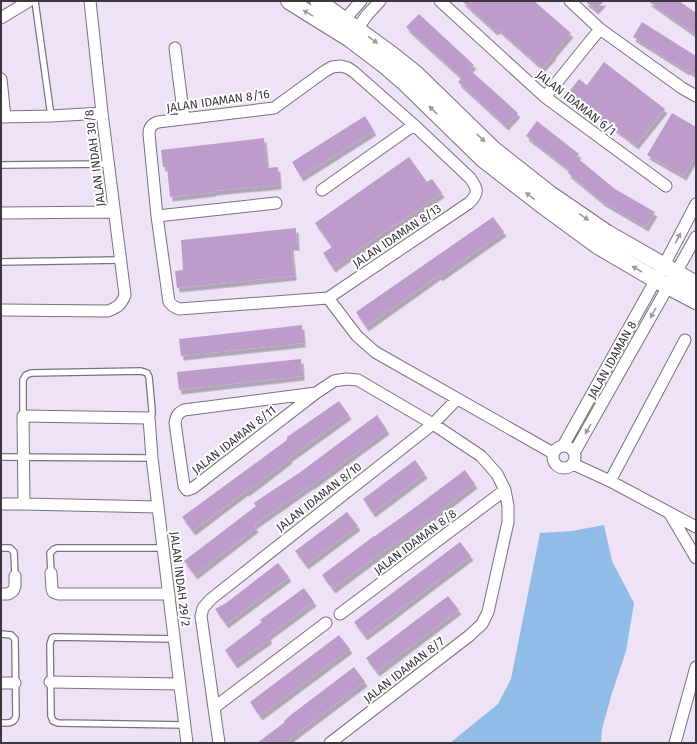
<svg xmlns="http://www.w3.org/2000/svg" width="697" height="744" font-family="'Fira Sans',sans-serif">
<defs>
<filter id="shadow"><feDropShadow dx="2.5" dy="4.5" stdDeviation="0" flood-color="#0004"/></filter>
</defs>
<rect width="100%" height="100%" fill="#eee3f6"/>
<path fill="#91bce7" d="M604 525 612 561 634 603 626 651 612 693 602 729 601 743H450L498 704 511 679 540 533 572 531Z"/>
<path fill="#bd9ccc" filter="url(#shadow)" d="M462 1H534L571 33 553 54 554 55 542 68 498 29 495 31Z
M585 1H604L596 10Z
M648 1H679L696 13V35Z
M419 14 474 65 469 69 518 113 506 126 458 82 462 78 406 27Z
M642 22 696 56V75L688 70 687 71 633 37Z
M604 62 665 109 636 145 568 93 579 79 587 85Z
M672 113 696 127V155L684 176 647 155Z
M365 116 374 131 301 177 292 162Z
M537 121 579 154 576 157 615 189 655 212 646 227 603 202 568 173 570 170 526 136Z
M264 138 267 168 278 167 279 185 214 191V192L170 197 167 167H163L161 150Z
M409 157 427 182 432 179 442 193 398 224 397 223 333 268 323 253 332 247 315 223Z
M493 217 504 232 440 277 439 275 366 327 356 312Z
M296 228 297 246H291L294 276 177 288 175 271 183 270 181 240Z
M302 325 303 343 181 356 179 339Z
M301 359 302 376 179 390 177 372Z
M339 401 349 415 289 458 290 459 247 492 246 491 193 531 182 517 287 440V437Z
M377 415 387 430 312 485H311L254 525 256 528 195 575 184 561 256 506 254 504 255 502 299 473Z
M415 460 425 474 373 513 363 499Z
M465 470 475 484 432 517 390 548 389 547 333 589 322 575 374 536H375L413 509Z
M347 512 358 526 306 565 295 551Z
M460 542 471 556 365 636 354 622Z
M278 563 289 577 226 624 215 609 226 603Z
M304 588 314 602 268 636 270 639 235 664 225 650 262 622 260 620Z
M448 596 459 610 377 672 366 658Z
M339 635 350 649 260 716 250 702Z
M354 667 365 682 292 737V738L286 743H257L285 722 284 721 292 714Z"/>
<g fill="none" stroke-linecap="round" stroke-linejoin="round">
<defs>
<path id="service" d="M35 1 51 116
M1 165 108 164
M1 262 120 260
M23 416V380L26 375 31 373 141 371 147 373 149 377 152 410V414L149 418
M1 457 152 458
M1 548H10L14 552 15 576
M51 573 50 553 54 549 57 548H163
M1 634 11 635 15 639V641L16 716C14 724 8 723 1 723
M174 639 54 637 52 638 50 644 51 716 53 721 58 723 185 725"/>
<path id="minor" d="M440 1 545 97 666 186
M570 1 600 29 682 88 696 96
M1 18 29 1
M340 25 361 1
M353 35 367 15 380 1
M175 48 184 119
M341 66 348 68 354 72 414 125 470 178C478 189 479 193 469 203L328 298 179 309 173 306 169 302 157 216 149 134C149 127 152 124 158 122L274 108 325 71 332 67Z
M1 79 5 117
M545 97 600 29
M1 117 51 116 102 113
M322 190 414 125
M1 213 114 212
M157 216 276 203
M328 298 357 336 375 352 553 453
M1 310 108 311C118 307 121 305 125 295L102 113 90 1
M316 393 184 410C178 413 176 416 175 423L184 486 187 490 193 488 316 393 334 381 346 379 358 380 433 424 481 456 497 474 505 490 508 506V522L488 612 482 624 469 636 330 743
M553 457a11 11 0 1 1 22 0a11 11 0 1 1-22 0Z
M563 446 664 265 696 204
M574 453 696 237
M573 464 610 481 696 527
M610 481 685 340
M1 504H24L158 507
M24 504 23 416 149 418 152 458 187 743
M670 514 696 558
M51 573 52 589 53 592 58 594H169
M1 594H8L13 591 15 586V576
M340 614 505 490
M50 682 180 684
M1 683H15
M215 707 326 623
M219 743 201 616 203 608 211 599 433 424 457 399
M675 743 696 667"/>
<path id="secondary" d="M289 1 350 39 383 64 405 83 484 160 542 205 598 246 656 280 696 301
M318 1 391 54 415 73 493 149 550 194 607 233 696 284"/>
</defs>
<use href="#service" stroke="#7a7181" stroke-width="8"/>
<use href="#minor" stroke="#7a7181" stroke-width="13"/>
<use href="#secondary" stroke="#7a7181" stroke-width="18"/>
<use href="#service" stroke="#fff" stroke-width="5.5"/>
<use href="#minor" stroke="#fff" stroke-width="11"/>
<use href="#secondary" stroke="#fff" stroke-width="16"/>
</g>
<defs><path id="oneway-solid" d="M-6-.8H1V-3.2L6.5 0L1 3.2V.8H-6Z"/></defs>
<g fill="#9e9b9f">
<use href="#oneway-solid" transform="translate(308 13) rotate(-149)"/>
<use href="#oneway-solid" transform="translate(373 40) rotate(36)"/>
<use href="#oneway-solid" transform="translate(433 110) rotate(-136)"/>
<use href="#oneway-solid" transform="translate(481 138) rotate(44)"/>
<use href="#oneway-solid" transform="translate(530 196) rotate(-142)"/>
<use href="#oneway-solid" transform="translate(584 217) rotate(34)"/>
<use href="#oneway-solid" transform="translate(678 238) rotate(-62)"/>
<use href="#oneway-solid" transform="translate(637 269) rotate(-150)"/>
<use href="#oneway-solid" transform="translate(653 313) rotate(119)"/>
<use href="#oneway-solid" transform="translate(588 429) rotate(120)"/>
</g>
<g text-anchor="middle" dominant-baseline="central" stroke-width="4" stroke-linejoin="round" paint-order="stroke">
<g font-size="12" fill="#3c373f" stroke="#fff">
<text transform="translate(218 101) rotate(-8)">JALAN IDAMAN 8/16</text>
<text transform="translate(576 103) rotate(38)">JALAN IDAMAN 6/1</text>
<text transform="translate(95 158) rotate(-97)">JALAN INDAH 30/8</text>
<text transform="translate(397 236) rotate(-34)">JALAN IDAMAN 8/13</text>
<text transform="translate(612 360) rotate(-61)">JALAN IDAMAN 8</text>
<text transform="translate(234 440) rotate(-38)">JALAN IDAMAN 8/11</text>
<text transform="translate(319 497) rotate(-38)">JALAN IDAMAN 8/10</text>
<text transform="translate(415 542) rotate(-37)">JALAN IDAMAN 8/8</text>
<text transform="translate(180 579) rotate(83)">JALAN INDAH 29/2</text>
<text transform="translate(404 670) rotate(-38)">JALAN IDAMAN 8/7</text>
</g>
</g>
<rect width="697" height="744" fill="none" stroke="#3c373f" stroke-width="4"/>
</svg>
